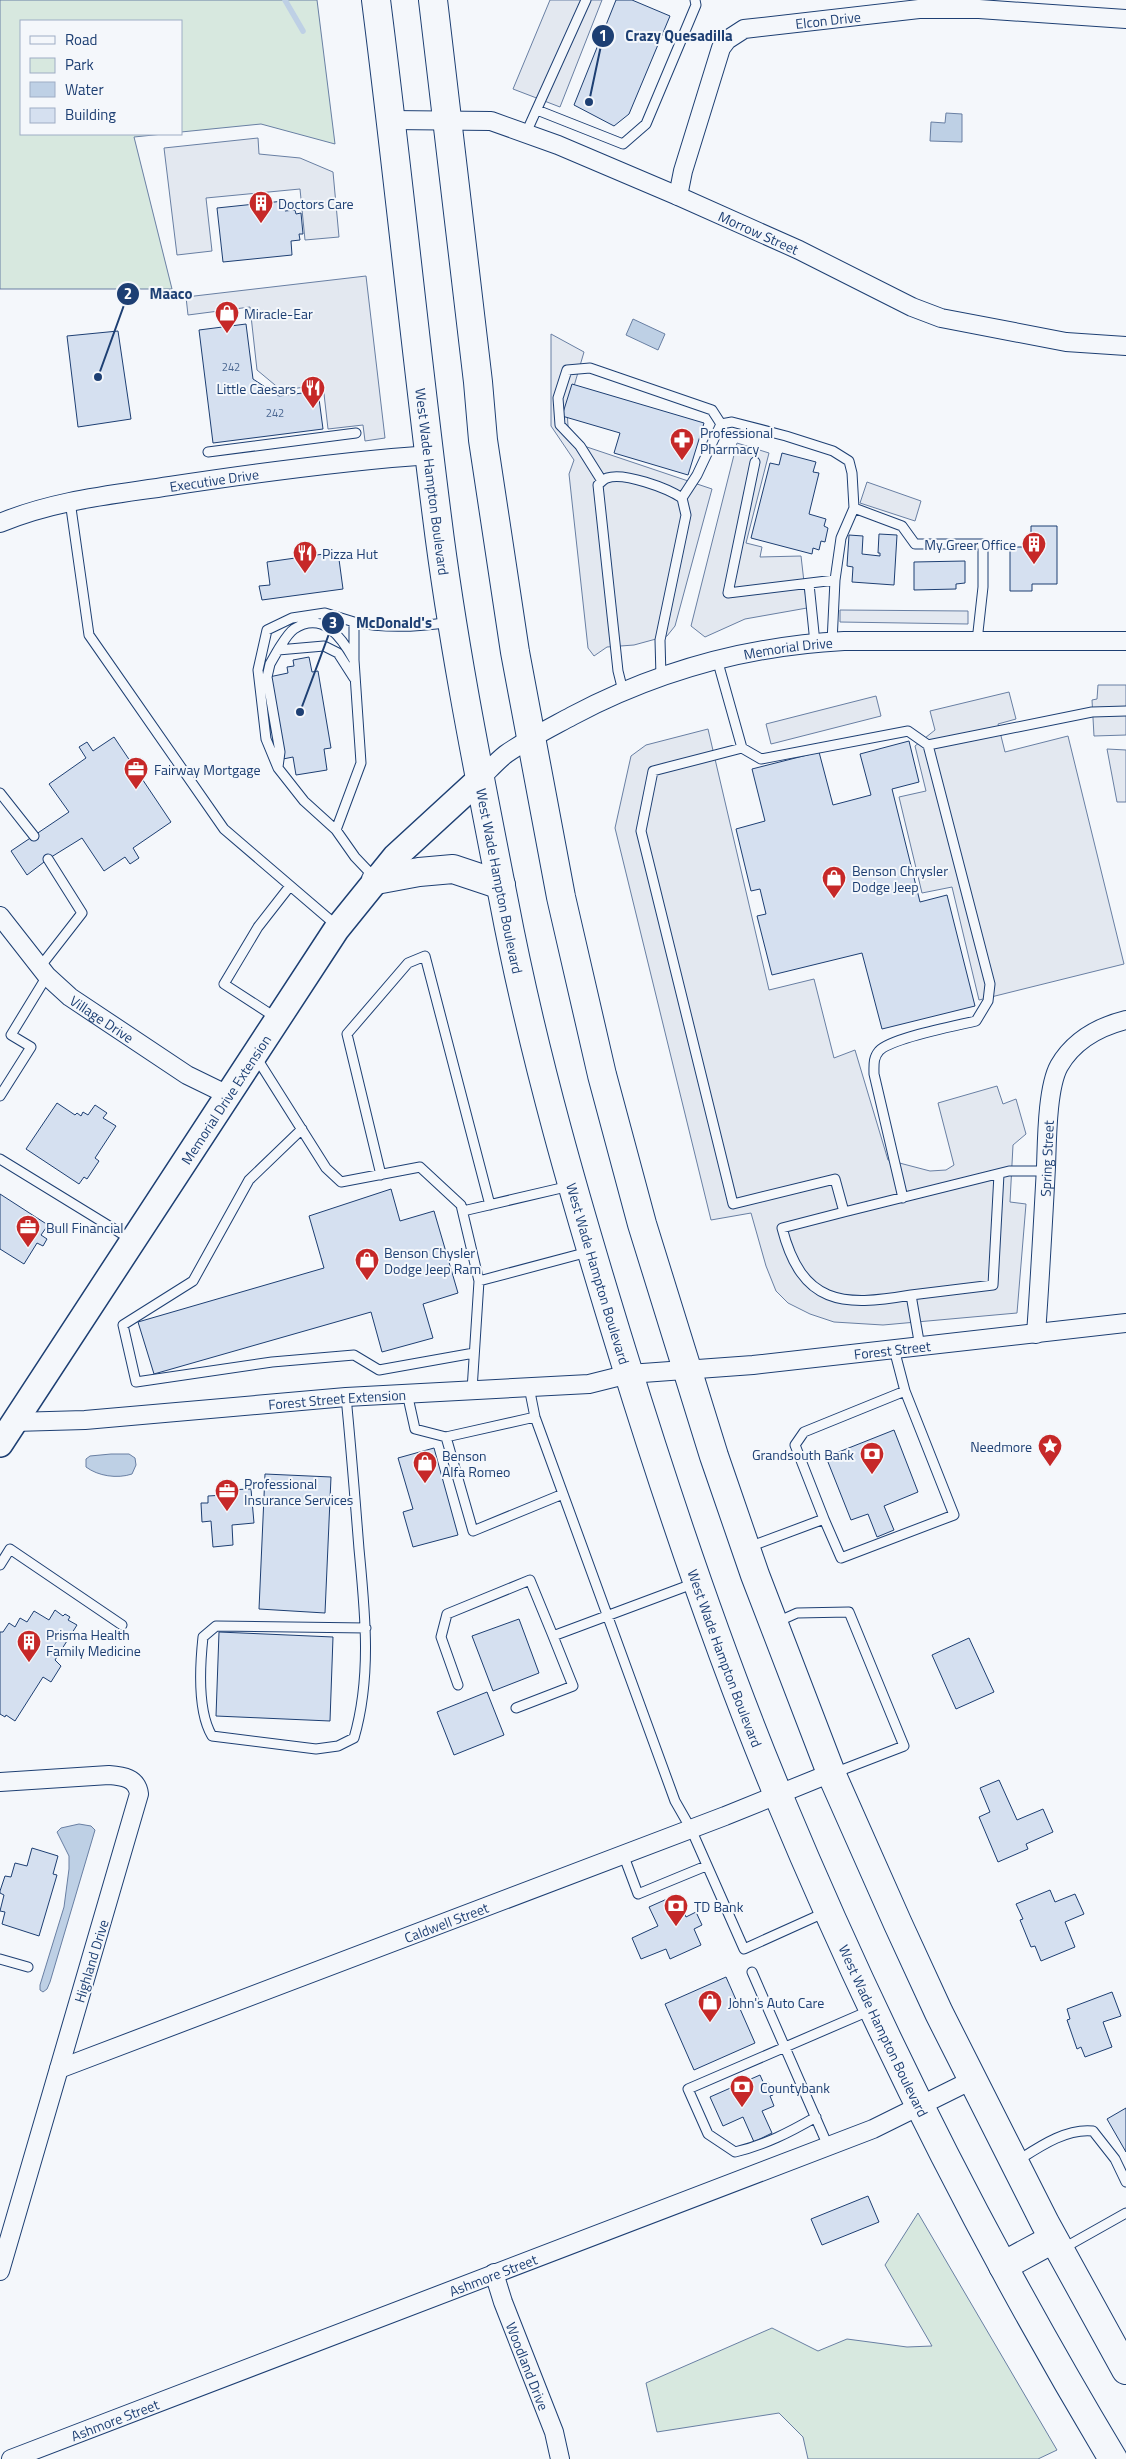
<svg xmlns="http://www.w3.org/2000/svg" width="1126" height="2459" font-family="'Titillium Web',sans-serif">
<rect width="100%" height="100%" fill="#f4f7fb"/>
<path fill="#d7e8df" stroke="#687fa3" d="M0 0H317L335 144 261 124 181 132V21H21V134H163L134 137 172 289H0Z
M918 2213 1057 2450 1038 2459H808L803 2437 779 2413 657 2432 646 2383 772 2328 818 2351 847 2339 907 2347 932 2346 885 2265Z"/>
<path fill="#e3e8f0" stroke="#687fa3" d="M550 0H602L560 107 513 89Z
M258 138 259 154 300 158 333 172 339 237 305 240 300 189 206 198 212 251 177 255 164 148Z
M366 276 385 438 365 441 363 425 328 429 323 385 281 390 257 370 250 307 188 315 186 297Z
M551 334 584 352 567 410 568 426 584 446 712 489 675 626 667 636 634 645 607 647 594 656 588 648 569 474 574 460 551 426Z
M737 443 769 453 746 543 762 547 760 557 801 556 807 608 745 619 705 637 691 626Z
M867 482 921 501 915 521 860 503Z
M840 610 968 611V624L840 622Z
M1098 685H1126V735L1094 736 1092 700 1097 699Z
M1009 692 1016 719 998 724 1005 752 1068 736 1124 964 979 1000 952 887 922 893 899 797 926 791 915 746 935 730 930 711Z
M876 696 881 716 771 744 766 724Z
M708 729 769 990 814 979 834 1058 855 1050 888 1160 930 1171 946 1170 954 1165 938 1103 997 1086 1003 1104 1016 1099 1026 1134 1013 1145 1010 1202 1026 1204 1017 1313 883 1325 834 1322 810 1314 788 1303 776 1291 766 1266 751 1213 711 1220 615 828 631 756 646 745Z
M1107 749 1126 750V802H1117Z"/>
<path fill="#bed0e5" stroke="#687fa3" d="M946 113 962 114V142L930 141 931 122 945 123Z
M633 319 665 334 658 350 626 335Z
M111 1454H129L135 1458 136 1465 132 1474C117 1479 98 1476 86 1467V1459L90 1456Z
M79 1824 91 1826 95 1830 50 1982 47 1989 43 1992 40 1990V1985L64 1907 69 1869V1856L57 1832 61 1828Z"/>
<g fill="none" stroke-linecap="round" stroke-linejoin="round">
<path stroke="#bed0e5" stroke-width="5.5" d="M285 0 303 31"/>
</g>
<path fill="#d5e0f0" stroke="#1d3f73" d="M616 0H632L670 16 629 114 614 126 574 105Z
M284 201 285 211 295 210 296 214 301 213 303 234H299L300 240 291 241 292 255 223 262 217 208Z
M246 324 253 379 279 396 318 391 323 429 213 443 199 330Z
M118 331 131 419 78 427 67 336Z
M572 384 704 423 688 475 614 453 620 433 562 416Z
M782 453 816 462 813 472 819 473 809 514 826 519 824 526 828 528 825 542 821 541 819 550 813 548 812 554 751 538 770 463 779 465Z
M1031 526H1057V584H1032V591H1010V547H1031Z
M879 534 897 535 894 585 852 582 853 567 847 566 849 535 863 536 862 554 880 556V553H878Z
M338 552 343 589 262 600 259 586 270 585 267 562Z
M965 561V583L956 584V589L914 590V562Z
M309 657 312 672 318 671 331 748 324 749 327 770 296 775 293 757 283 759 269 677 288 673 287 667 294 666 293 660Z
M114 737 171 822 133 848 139 858 130 864 125 857 104 871 82 838 48 859 27 875 11 851 69 812 49 784 86 758 79 747 87 742 93 751Z
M909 741 919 782 892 789 920 902 947 895 975 1006 882 1029 862 953 772 975 757 916 766 914 760 889 751 891 736 829 765 821 752 769 819 752 833 805 871 795 860 754Z
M57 1103 75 1115 77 1113 81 1116 83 1112 88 1115 95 1105 107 1113 103 1118 116 1126 95 1158 99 1161 87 1179 84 1177 79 1184 26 1149Z
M391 1189 400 1221 434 1211 458 1293 423 1304 433 1338 382 1352 371 1312 154 1374 138 1322 324 1268 309 1216Z
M0 1194 48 1225 41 1235 47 1239 43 1246 37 1243 24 1264 0 1249Z
M894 1430 918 1492 884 1506 894 1530 877 1537 868 1514 851 1520 826 1457Z
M434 1448 458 1535 413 1547 403 1512 413 1509 398 1458Z
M265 1474 331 1477 325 1613 259 1609Z
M251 1489 254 1523 232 1525 233 1545 213 1547 211 1521 202 1522 201 1503H208V1496L225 1495V1490Z
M55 1610 63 1616 65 1614 70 1617 68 1620 77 1625 55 1660 61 1666 51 1682 43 1677 15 1721 6 1715 5 1717 0 1714V1632H3L9 1623 15 1627 20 1618 27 1622 34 1611 49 1620Z
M519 1619 539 1673 493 1691 472 1636Z
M219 1632 333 1637 330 1721 216 1716Z
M969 1638 994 1692 956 1709 932 1655Z
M487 1692 504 1735 454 1755 437 1712Z
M999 1780 1017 1820 1043 1809 1053 1832 1026 1844 1028 1849 998 1862 979 1817 990 1812 980 1788Z
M32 1848 58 1856 53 1874 57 1875 39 1936 2 1924 5 1912 0 1911 4 1895 0 1893V1891L5 1876 11 1877 15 1863 27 1866Z
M1050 1890 1055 1902 1075 1894 1084 1914 1065 1922 1075 1947 1041 1961 1035 1946 1031 1947 1020 1920 1023 1919 1016 1904Z
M676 1895 686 1917 696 1912 702 1925 694 1929 701 1945 670 1959 666 1949 641 1959 632 1938 658 1926 649 1907Z
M726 1977 755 2043 694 2070 665 2004Z
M1112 1992 1121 2016 1103 2022 1112 2047 1085 2057 1081 2047 1077 2049 1067 2020 1070 2019 1067 2009Z
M760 2075 764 2084 768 2082 773 2095 770 2096 774 2106 762 2111 772 2133 754 2142 743 2117 723 2126 710 2097Z
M1126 2108V2152L1107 2119Z
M868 2196 879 2222 822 2245 811 2219Z"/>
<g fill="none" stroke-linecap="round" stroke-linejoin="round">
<defs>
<path id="lane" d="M537 110 623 144 646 124 696 5 695 0
M526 133 586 0
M721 424 732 422 786 436 833 451 849 461 852 473 854 508 841 538 835 580 728 593 755 462
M208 452 356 433
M602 481 580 446 560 425 558 398 567 370 590 368 712 410 721 424 697 475 682 498
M70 501 89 635 224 829 336 925
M854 508 902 526 915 544H983V587L977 641
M809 584 815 643
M354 622C386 629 418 627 450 622
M832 642 835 580
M278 650C282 644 288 633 294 629 323 610 342 638 354 660
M717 659 742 748
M623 691 618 671 598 485C600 483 604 479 607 478 624 472 667 488 682 498L686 515 660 640 661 677
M278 767 280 752 267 677 270 664 278 650 324 646 338 653 354 678
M0 793 34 836
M336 830 361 763 354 660V622L325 613 292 618 267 630 258 670 266 739 278 768 304 801 336 830 355 857 374 877
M40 967 82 913 48 859
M278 1019 224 984 258 927 290 886
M256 1057 326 1168 341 1182 420 1167 461 1205 479 1281 472 1390
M0 1096 31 1047 11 1035 47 976
M302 1129 249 1180 193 1281 123 1325 136 1382 272 1362 354 1355 379 1370 474 1353
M0 1159 132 1240
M1046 1171H1009L844 1212 835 1179 733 1204 641 831 653 771 742 748 761 759 908 731 928 745 1092 712 1126 711
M381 1175 347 1034 408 963 425 956 490 1205
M903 1198 874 1074C874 1065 873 1058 879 1051 891 1038 955 1026 976 1021L988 1001 990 984 928 745
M463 1211 570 1186
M844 1212 782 1228C802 1305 842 1307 911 1295L920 1347
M479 1281 588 1252
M911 1295 993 1285 999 1174
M529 1387 535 1417 675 1801 691 1829 744 1949 826 1912
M407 1393 415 1429 446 1437 473 1531 563 1494
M346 1397C351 1447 355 1498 359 1549 365 1612 372 1676 354 1738L338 1746 316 1749 212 1736C197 1711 200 1665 203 1637L216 1626 366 1628
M446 1437 535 1417
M824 1519 841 1558 954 1515 905 1391
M749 1547 824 1519 795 1445 804 1432 905 1391 894 1349
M0 1565 10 1549 122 1625
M777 1622 797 1613 849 1612 904 1746 834 1773
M458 1685 441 1637 447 1614 530 1580 553 1636 695 1583
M516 1708 573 1686 553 1636
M623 1854 638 1894 706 1866
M0 1959 28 1967
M752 1972 828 2146
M816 2117C790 2132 765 2145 735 2152L708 2134 688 2089 871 2010
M1017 2161C1039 2147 1066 2128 1093 2131L1115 2159 1126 2182
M1062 2249 1126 2213"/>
<g id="street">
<path id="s1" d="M391 120 491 121 558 145 678 196 799 250 912 307 941 318 1066 342 1126 346"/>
<path id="s2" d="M678 196 683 171 721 48 727 40 744 29 919 9H979L1126 19"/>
<path id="s3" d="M0 523C55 500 112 495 170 486 256 473 343 461 430 455"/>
<path id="s4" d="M481 778C489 770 497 761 506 754 526 740 550 728 572 716 657 671 747 646 844 641H1126"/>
<path id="s5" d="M0 916 47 976 70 997 187 1075 228 1095"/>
<path id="s6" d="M1036 1334C1040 1279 1043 1223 1046 1167 1047 1141 1047 1088 1059 1066 1074 1040 1098 1027 1126 1020"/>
<path id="s7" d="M14 1422 85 1420 346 1397 589 1384 629 1374 753 1365 1126 1323"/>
<path d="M0 1782 109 1775C123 1776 137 1778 139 1794L0 2271"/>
<path id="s8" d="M59 2069 725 1816 831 1773"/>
<path id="s9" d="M494 2273 503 2302 554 2432 560 2459"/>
<path id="s10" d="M11 2459 873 2129 972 2080"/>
</g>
<g id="secondary">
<path id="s11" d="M0 1444 336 930 395 857 481 778"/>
</g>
<g id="primary">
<path id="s12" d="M376 0C398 172 415 345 437 517 453 646 479 774 504 902 533 1055 577 1206 623 1355 669 1504 719 1653 779 1797 874 2025 986 2247 1113 2459"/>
<path d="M433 0 478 382 483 440 515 652 561 897 602 1075 642 1224 714 1456 755 1575 831 1773 898 1924 939 2013 1045 2223 1126 2370"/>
<path d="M376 880 419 872 453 869 501 885"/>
<path d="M1003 2266 1053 2239"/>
</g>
</defs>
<use href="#lane" stroke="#1d3f73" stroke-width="11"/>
<use href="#street" stroke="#1d3f73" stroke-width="20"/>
<use href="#secondary" stroke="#1d3f73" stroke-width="28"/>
<use href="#primary" stroke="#1d3f73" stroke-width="30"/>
<use href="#lane" stroke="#f4f7fb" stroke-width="9"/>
<use href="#street" stroke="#f4f7fb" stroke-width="18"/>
<use href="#secondary" stroke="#f4f7fb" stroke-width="25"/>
<use href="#primary" stroke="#f4f7fb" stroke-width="28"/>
</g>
<defs>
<symbol id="building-pin" viewBox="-11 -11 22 30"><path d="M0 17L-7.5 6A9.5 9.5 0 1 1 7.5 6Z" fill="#c62828" stroke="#f4f7fb"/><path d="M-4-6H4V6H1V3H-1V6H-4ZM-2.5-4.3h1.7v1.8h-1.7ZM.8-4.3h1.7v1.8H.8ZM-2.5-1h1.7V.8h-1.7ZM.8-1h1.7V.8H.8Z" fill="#fff"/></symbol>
<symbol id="shop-pin" viewBox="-11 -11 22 30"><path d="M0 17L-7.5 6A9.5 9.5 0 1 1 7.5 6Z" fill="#c62828" stroke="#f4f7fb"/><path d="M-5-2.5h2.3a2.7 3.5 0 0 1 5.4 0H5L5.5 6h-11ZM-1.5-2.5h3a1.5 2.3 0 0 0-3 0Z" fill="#fff"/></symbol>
<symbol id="restaurant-pin" viewBox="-11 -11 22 30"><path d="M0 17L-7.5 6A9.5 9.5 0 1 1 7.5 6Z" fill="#c62828" stroke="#f4f7fb"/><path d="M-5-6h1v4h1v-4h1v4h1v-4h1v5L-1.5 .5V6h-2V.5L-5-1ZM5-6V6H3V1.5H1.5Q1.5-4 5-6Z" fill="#fff"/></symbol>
<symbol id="pharmacy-pin" viewBox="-11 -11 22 30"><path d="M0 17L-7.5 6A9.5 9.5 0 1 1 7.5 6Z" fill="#c62828" stroke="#f4f7fb"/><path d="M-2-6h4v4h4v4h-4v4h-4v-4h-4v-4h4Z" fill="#fff"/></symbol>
<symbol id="office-pin" viewBox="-11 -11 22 30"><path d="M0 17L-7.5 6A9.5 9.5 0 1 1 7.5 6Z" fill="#c62828" stroke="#f4f7fb"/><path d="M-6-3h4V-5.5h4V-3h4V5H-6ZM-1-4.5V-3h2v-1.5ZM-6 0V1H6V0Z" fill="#fff"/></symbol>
<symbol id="sight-pin" viewBox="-11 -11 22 30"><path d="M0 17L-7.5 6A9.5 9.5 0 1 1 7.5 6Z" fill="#c62828" stroke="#f4f7fb"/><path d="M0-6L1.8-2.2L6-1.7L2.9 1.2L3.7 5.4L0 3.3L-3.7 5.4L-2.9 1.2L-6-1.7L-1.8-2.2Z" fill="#fff"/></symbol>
<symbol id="bank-pin" viewBox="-11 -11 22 30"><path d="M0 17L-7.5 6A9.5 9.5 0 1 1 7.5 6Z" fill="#c62828" stroke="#f4f7fb"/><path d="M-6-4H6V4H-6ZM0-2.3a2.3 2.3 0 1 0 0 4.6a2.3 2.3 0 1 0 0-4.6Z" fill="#fff"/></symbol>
</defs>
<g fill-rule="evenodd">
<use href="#building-pin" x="247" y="189" width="28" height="38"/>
<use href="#shop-pin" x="213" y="299" width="28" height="38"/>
<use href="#restaurant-pin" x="299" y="374" width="28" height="38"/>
<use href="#pharmacy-pin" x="668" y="426" width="28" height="38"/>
<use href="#building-pin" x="1020" y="530" width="28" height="38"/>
<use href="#restaurant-pin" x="291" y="539" width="28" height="38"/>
<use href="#office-pin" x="122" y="755" width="28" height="38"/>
<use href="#shop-pin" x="820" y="864" width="28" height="38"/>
<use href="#office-pin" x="14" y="1213" width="28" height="38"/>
<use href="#shop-pin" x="353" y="1246" width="28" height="38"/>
<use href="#sight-pin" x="1036" y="1432" width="28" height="38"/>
<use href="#bank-pin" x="858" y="1440" width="28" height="38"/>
<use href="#shop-pin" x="411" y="1449" width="28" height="38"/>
<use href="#office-pin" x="213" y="1477" width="28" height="38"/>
<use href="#building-pin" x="15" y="1628" width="28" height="38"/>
<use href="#bank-pin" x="662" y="1892" width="28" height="38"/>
<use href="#shop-pin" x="696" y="1988" width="28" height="38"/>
<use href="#bank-pin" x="728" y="2073" width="28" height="38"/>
</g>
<g text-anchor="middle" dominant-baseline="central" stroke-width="4" stroke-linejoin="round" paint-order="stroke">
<g font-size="11" fill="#4b6792">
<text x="231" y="367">242</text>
<text x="275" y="413">242</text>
</g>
<g font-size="14" fill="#1d3f73" stroke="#f4f7fb">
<text stroke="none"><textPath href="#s2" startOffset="269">Elcon Drive</textPath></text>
<text stroke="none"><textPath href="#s1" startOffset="390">Morrow Street</textPath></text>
<text stroke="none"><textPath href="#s3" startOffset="219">Executive Drive</textPath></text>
<text stroke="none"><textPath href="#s12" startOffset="485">West Wade Hampton Boulevard</textPath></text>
<text stroke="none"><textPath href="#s4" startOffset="339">Memorial Drive</textPath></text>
<text stroke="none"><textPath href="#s12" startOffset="890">West Wade Hampton Boulevard</textPath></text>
<text stroke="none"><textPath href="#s5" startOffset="146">Village Drive</textPath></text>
<text stroke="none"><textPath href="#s11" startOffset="412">Memorial Drive Extension</textPath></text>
<text stroke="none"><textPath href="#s6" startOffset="176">Spring Street</textPath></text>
<text stroke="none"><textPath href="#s12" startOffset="1295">West Wade Hampton Boulevard</textPath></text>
<text stroke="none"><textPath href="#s7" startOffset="882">Forest Street</textPath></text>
<text stroke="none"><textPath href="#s7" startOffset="324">Forest Street Extension</textPath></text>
<text stroke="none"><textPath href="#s12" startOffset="1700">West Wade Hampton Boulevard</textPath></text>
<text stroke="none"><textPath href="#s8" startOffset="414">Caldwell Street</textPath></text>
<text transform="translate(91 1961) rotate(-73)">Highland Drive</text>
<text stroke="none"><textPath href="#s12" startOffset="2105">West Wade Hampton Boulevard</textPath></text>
<text stroke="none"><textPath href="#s10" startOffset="516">Ashmore Street</textPath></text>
<text stroke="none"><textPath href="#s9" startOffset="99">Woodland Drive</textPath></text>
<text stroke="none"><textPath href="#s10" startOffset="111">Ashmore Street</textPath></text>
</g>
<g font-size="14" fill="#1d3f73" stroke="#f4f7fb" text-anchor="start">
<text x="278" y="203">Doctors Care</text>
<text x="244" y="313">Miracle-Ear</text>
<text x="296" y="388" text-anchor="end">Little Caesars</text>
<text x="700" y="432">Professional<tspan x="700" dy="16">Pharmacy</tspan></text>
<text x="1016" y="544" text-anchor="end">My Greer Office</text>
<text x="322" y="553">Pizza Hut</text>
<text x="154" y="769">Fairway Mortgage</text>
<text x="852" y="870">Benson Chrysler<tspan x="852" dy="16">Dodge Jeep</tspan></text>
<text x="46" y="1227">Bull Financial</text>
<text x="384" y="1252">Benson Chysler<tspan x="384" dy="16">Dodge Jeep Ram</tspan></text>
<text x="1032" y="1446" text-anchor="end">Needmore</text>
<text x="854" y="1454" text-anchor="end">Grandsouth Bank</text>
<text x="442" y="1455">Benson<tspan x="442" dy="16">Alfa Romeo</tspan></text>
<text x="244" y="1483">Professional<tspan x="244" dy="16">Insurance Services</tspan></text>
<text x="46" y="1634">Prisma Health<tspan x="46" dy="16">Family Medicine</tspan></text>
<text x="694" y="1906">TD Bank</text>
<text x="728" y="2002">John's Auto Care</text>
<text x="760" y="2087">Countybank</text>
</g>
</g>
<path fill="none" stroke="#1d3f73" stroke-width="2" d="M589 102L603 36M98 377L128 294M300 712L333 623"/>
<g fill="#1d3f73" stroke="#f4f7fb" stroke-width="2">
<circle cx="589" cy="102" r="5"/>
<circle cx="98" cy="377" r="5"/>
<circle cx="300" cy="712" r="5"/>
<circle cx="603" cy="36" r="12"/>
<circle cx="128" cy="294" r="12"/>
<circle cx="333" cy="623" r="12"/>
</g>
<g font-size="15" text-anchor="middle" font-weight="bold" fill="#fff">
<text x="603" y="41">1</text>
<text x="128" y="299">2</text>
<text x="333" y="628">3</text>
</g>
<g font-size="15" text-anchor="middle" font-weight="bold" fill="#1d3f73" stroke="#f4f7fb" stroke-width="4" stroke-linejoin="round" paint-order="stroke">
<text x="679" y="41">Crazy Quesadilla</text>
<text x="171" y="299">Maaco</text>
<text x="394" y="628">McDonald's</text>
</g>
<rect x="20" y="20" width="162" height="115" fill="#f4f7fb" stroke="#9eadc5"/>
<rect x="30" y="36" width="25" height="8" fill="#f4f7fb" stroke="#9eadc5"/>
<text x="65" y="45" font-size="15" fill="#1d3f73">Road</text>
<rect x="30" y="58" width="25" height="15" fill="#d7e8df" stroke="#9eadc5"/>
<text x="65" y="70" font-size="15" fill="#1d3f73">Park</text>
<rect x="30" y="82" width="25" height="15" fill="#bed0e5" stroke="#9eadc5"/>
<text x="65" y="95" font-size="15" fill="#1d3f73">Water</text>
<rect x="30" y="108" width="25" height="15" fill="#d5e0f0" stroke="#9eadc5"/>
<text x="65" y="120" font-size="15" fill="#1d3f73">Building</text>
</svg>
